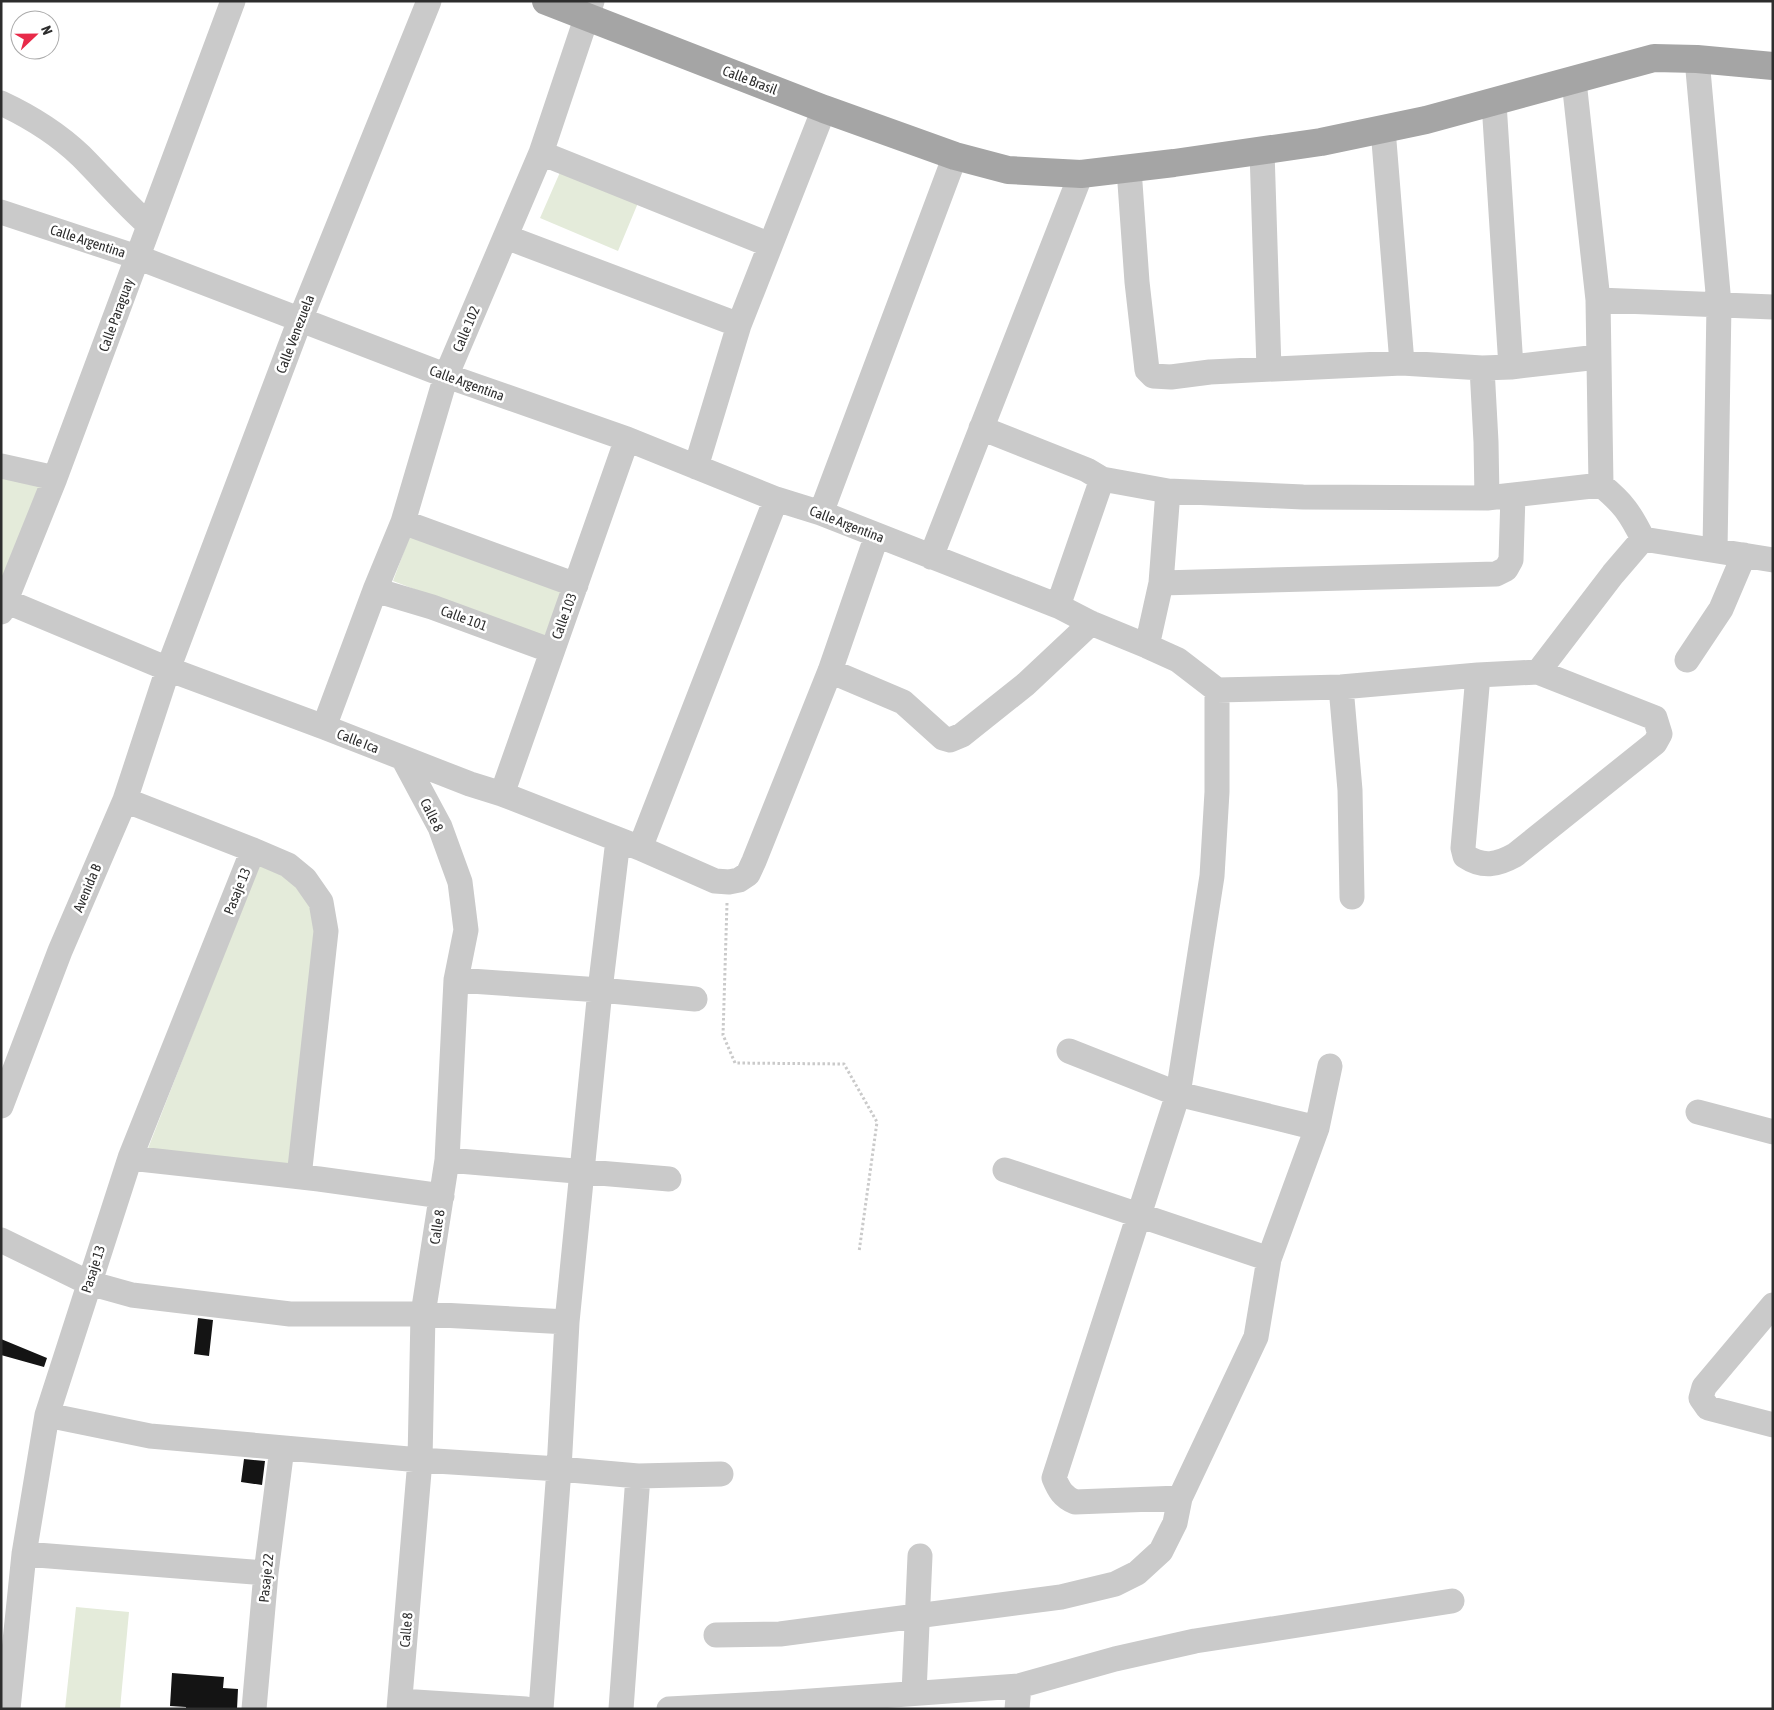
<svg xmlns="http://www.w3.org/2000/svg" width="1774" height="1710" font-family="'Asap Condensed',sans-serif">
<rect width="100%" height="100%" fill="#fff"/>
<path fill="#e4ebda" d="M561 170 638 203 618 251 540 218Z
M1 473 44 483 1 589Z
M412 530 563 588 544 638 393 581Z
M260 861 293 877 313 906 316 955 293 1164 147 1151Z
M76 1607 129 1612 120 1709H65Z"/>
<path fill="#141414" d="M198 1318 213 1320 209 1356 194 1354Z
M1 1339 47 1358 44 1367 1 1355Z
M244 1459 265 1461 262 1485 241 1482Z
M172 1673 224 1677 223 1688 238 1689 237 1709H186V1707L170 1706Z"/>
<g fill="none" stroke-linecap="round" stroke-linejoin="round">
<path stroke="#cacaca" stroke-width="3" stroke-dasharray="2.5 2.5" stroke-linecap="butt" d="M727 903 723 1035 735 1063 844 1064 877 1122 859 1252"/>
<path stroke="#cacaca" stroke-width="25" d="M1697 59 1719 304 1715 550
M1574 81 1598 300 1601 485
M1 103C31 117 58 134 81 156 104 179 125 204 149 225
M1494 103 1511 367
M1383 129 1402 363
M1262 151 1269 369
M541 153 770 245
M1129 169 1137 282 1147 370 1153 376 1171 377 1210 372 1402 363 1482 368 1511 367 1598 357
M1 212 137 257 447 376 627 439 776 499 821 513 1058 606 1091 623 1147 646 1178 660 1217 690 1341 687 1478 675 1538 672 1655 718 1660 734 1655 743 1515 855C1497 865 1483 868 1465 856L1463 848 1478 675
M506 237 739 325
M1598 300 1773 307
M1482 368 1486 442 1487 498
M981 428 1087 470 1102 479 1168 491
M1 466 55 478
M696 467 739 325 824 109
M821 513 955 156
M403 522 576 585
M931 557 1081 174
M1161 583 1496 574 1506 569 1511 560 1513 495
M375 590 432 607 552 651
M1 599 168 669 324 727 470 784 502 794 640 848 715 881 729 882 739 880 748 874 754 861 830 671 877 535
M1058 606 1102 479
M1 612 55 478 233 1
M1147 646 1161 583 1168 491 1303 497 1487 498 1601 485C1623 503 1630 513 1643 539L1773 560
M1687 660 1721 609 1744 555
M830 671 903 702 943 738 950 740 962 735 1026 684 1091 623
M1538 672 1613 574 1643 539
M1341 687 1350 790 1352 897
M324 727 375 590 403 522 446 376 541 153 592 1
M502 794 627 439
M125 800 253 850 288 865 305 879 321 902 326 931 299 1177
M640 848 776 499
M456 980 600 990 695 999
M1069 1051 1178 1094 1317 1128
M1 1106 60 951 125 800 168 669 300 320 429 1
M1698 1112 1773 1132
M130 1158 319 1179 442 1196
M447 1160 669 1179
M1005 1170 1269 1259
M1 1240 89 1283 132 1295 290 1314H423L567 1322
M1773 1305 1704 1387 1701 1398 1708 1408 1773 1425
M47 1415 150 1436 420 1460 559 1469 638 1476 721 1474
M1180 1498 1075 1502C1063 1497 1059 1490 1054 1478L1178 1094 1212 876 1217 792V690
M24 1554 266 1573
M716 1635 780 1634 1061 1597 1115 1584 1137 1573 1161 1551 1175 1523 1180 1498 1256 1337 1269 1259 1317 1128 1330 1066
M914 1693 920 1556
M400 1701 526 1709
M8 1709 24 1554 47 1415 130 1158 253 850
M254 1709 266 1573 282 1448
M399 1709 420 1460 423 1314 447 1160 456 980 466 930 460 882 440 827 403 758
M541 1709 559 1469 567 1322 600 990 618 840
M621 1709 638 1476
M669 1709 783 1703 1019 1686 1115 1659 1195 1641 1452 1601
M1017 1709 1019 1686"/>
<path stroke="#a5a5a5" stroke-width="28" d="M546 1 824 109 955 156 1008 170 1081 174 1174 163 1321 142 1426 120 1654 58 1697 59 1773 66"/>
</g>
<g text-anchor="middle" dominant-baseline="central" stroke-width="5" stroke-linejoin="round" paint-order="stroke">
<g font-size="14" fill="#2d2d2d" stroke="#fff">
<text transform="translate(750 80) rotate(21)">Calle Brasil</text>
<text transform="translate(88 241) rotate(18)">Calle Argentina</text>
<text transform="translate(116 315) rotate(-70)">Calle Paraguay</text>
<text transform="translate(466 329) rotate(-67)">Calle 102</text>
<text transform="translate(295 334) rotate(-69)">Calle Venezuela</text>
<text transform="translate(467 383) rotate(20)">Calle Argentina</text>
<text transform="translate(847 524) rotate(21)">Calle Argentina</text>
<text transform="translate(564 616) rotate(-70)">Calle 103</text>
<text transform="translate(464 618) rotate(20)">Calle 101</text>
<text transform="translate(358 741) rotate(21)">Calle Ica</text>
<text transform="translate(432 815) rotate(64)">Calle 8</text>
<text transform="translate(87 888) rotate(-67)">Avenida B</text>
<text transform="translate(237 891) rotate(-68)">Pasaje 13</text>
<text transform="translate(437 1227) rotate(-81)">Calle 8</text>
<text transform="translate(93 1269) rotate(-72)">Pasaje 13</text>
<text transform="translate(266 1578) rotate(-84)">Pasaje 22</text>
<text transform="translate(406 1630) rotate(-85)">Calle 8</text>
</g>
</g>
<rect width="1774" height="1710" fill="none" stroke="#2d2d2d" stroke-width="5"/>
<g transform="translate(35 35) rotate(68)"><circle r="24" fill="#ffffff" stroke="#ababab"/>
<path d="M0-4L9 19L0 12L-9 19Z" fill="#e82a49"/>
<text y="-8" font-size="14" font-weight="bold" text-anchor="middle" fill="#2d2d2d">N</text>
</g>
</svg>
